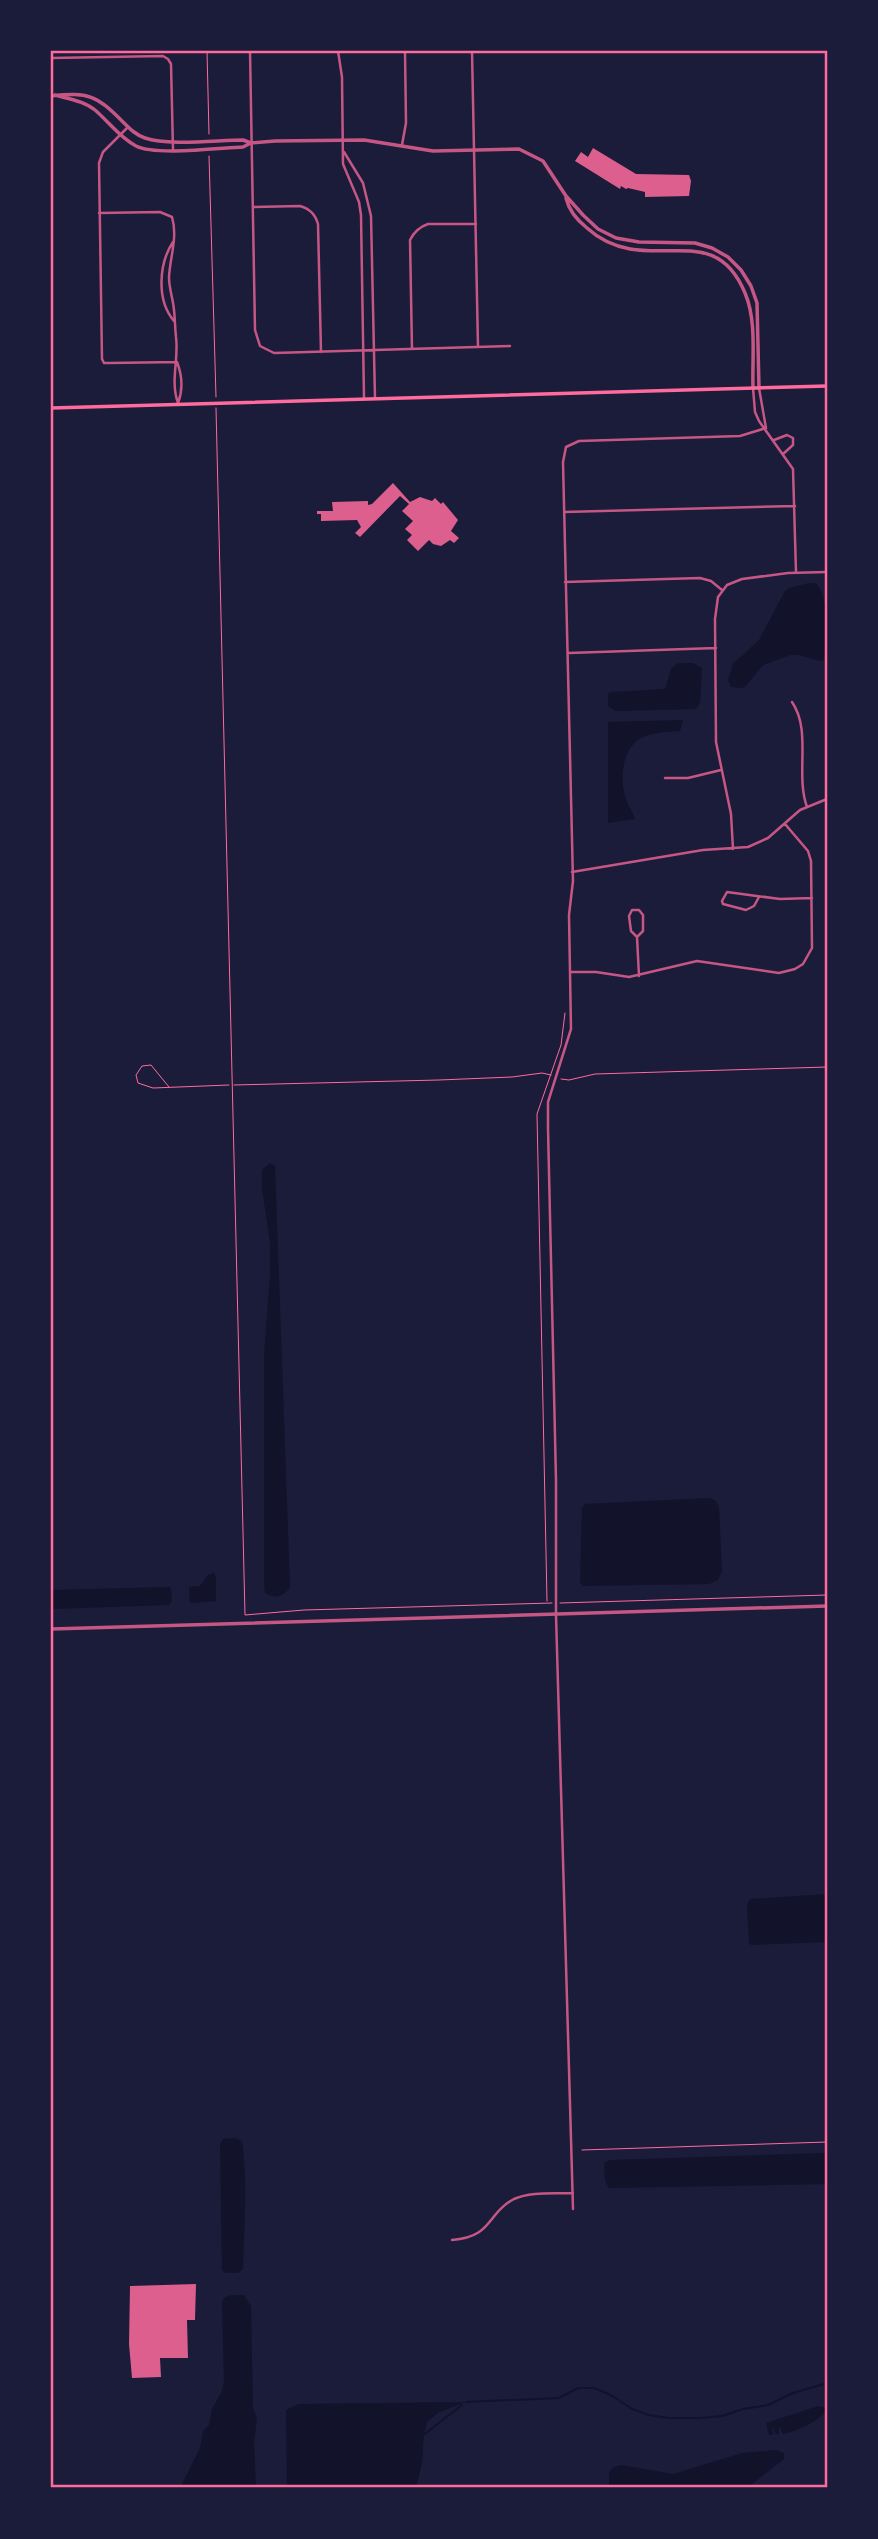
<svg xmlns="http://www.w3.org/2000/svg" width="878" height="2539" font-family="Roboto,sans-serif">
<rect width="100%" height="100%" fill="#1b1b3a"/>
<path fill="#12122b" d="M809 583H815C830 594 827 642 824 660L819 661 799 655H791L763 665 744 688 731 687 728 680 733 664 759 640 785 591 789 588Z
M678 663H693L702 668 700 703 696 709 616 711 608 706V694L611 692 665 689 671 669Z
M683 720 680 731C667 732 653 732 641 738 622 748 619 780 626 799 628 806 633 812 635 819L608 823V722Z
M270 1163 275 1166 290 1587C284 1597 275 1599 265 1593L264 1582V1355L270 1275V1243L262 1188V1170Z
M710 1498 716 1501 719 1508 722 1571 718 1580 709 1584 583 1586 580 1582 582 1508 585 1504Z
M214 1573 216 1578V1601L190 1603 189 1587 200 1586 208 1575Z
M169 1587 171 1588 172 1601 169 1605 51 1609V1590Z
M827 1894V1942L751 1945 749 1943 747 1904 750 1899Z
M223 2139 235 2138 242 2141C248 2184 244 2226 243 2269L238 2273H226L222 2270 220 2145Z
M827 2153V2184L609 2188 605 2181 604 2163 610 2160Z
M231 2295H244L251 2306 253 2408 257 2418 254 2443 256 2488H180L200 2448 203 2431 209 2425 212 2409 221 2393 224 2382 222 2303 224 2298Z
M465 2402 438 2413 427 2422 424 2434 422 2463 416 2488H287L286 2410 299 2404Z
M818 2406 827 2408C823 2420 795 2432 783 2434L779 2426V2435L775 2433 772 2426 773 2435H769L766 2423Z
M776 2450 784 2453V2459L747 2488H609V2473L612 2468 621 2465 673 2474 742 2453Z"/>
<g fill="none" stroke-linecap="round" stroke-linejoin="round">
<path stroke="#12122b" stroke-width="2" d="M466 2402 559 2398 578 2388H594L611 2395 632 2409 649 2415 668 2418H700L722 2416 743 2409 768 2405 793 2393 827 2383
M422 2436 462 2405"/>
</g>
<path fill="#dd5f8e" d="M593 148 636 174 689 175 691 181 689 196 645 197V192L628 188 626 189 621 186 620 189 575 161 581 152 588 157Z
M393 483 410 502 420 497 432 501 435 498 441 504 443 502 458 520 451 531 459 538 454 543 450 540 441 546 433 544 429 540 418 551 407 540 412 535 405 529 413 521 402 511 409 504 400 496 360 537 355 533 361 527 357 520 321 521V514H317V511H333L332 502 368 501V505L372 504Z
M196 2284 195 2320H187L188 2358H160L161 2377 132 2378 129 2344 130 2286Z"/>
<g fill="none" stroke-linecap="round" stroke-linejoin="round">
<path stroke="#ff6b9d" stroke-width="1" d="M207 51 209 134
M209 156 216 397
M216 408 245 1615 304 1610 552 1603
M561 1079 569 1080 595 1074 827 1067
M234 1085 439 1080 512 1077 542 1073 551 1075
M169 1087 151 1065 142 1066 136 1075 138 1083 153 1088 229 1085
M547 1601 537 1114 561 1045 565 1013
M560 1603 827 1595
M582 2150 827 2142"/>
<path stroke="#c65784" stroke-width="2.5" d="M250 51 255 330 260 346 274 353 510 346
M338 51 342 77 343 164 359 202 361 215 364 398
M472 51 478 347
M51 58 163 56 168 59 171 64 173 150
M128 127 103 152 99 163 102 359 104 363H110L177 362
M402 145 406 123 405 51
M344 152 363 183 371 216 375 398
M253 207 300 206C310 209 315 214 318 224L321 352
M99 213 160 212 172 217C178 237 170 257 169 277 169 289 173 298 174 310 175 319 175 328 176 337 179 359 170 381 178 403
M173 242C159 263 156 300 174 321
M412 349 410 240C414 232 419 227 428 224H476
M177 362C182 375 183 390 178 403
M753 388 755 412 759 421 793 469 796 572
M759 388 766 428
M774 440 787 435 793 438V445L783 454
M564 512 795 506
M565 582 700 578 711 581 722 590
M569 653 716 648
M792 702C812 731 795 774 807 807
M665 778H688L721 770
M733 849 731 814 716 742 715 619 718 597 727 585 742 579 788 573 827 572
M572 872 703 850 748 847 768 838 800 810 827 799
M759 897 754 906 746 910 723 904 722 901 727 892 780 899 812 898
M637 937 631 931 629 916 632 910H639L643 915V931L637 937 639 976
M571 972H596L629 977 697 961 779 973 795 969 803 964 812 948 811 861 808 851 785 824
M573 2209 556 1615V1480L548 1128V1102L571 1029 569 915 573 881 563 462 566 447 579 441 740 436 766 428
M452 2240C493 2237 486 2214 514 2199 531 2191 555 2194 573 2193"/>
<path stroke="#c65784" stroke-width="3.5" d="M55 95C69 99 84 101 95 110 109 122 120 138 136 146 155 156 219 148 243 147L251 143 275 141 364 140 433 151 519 149 543 161 566 196 583 215 598 229 616 238 639 242 695 243 712 248 728 257 741 270 751 286 757 303 759 388
M51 96C89 92 96 95 123 122 130 129 136 135 145 138 168 146 218 140 243 140L251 143
M566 198C569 211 577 220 587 228 599 239 614 246 630 249 677 257 720 233 745 293 757 321 752 358 753 388
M51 1629 827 1606"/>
<path stroke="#ff6b9d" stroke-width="3.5" d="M51 408 827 386"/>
</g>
<rect width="878" height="2539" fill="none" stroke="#1b1b3a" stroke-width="105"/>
<rect x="52" y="52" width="774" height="2434" fill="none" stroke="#ff6b9d" stroke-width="2.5"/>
</svg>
